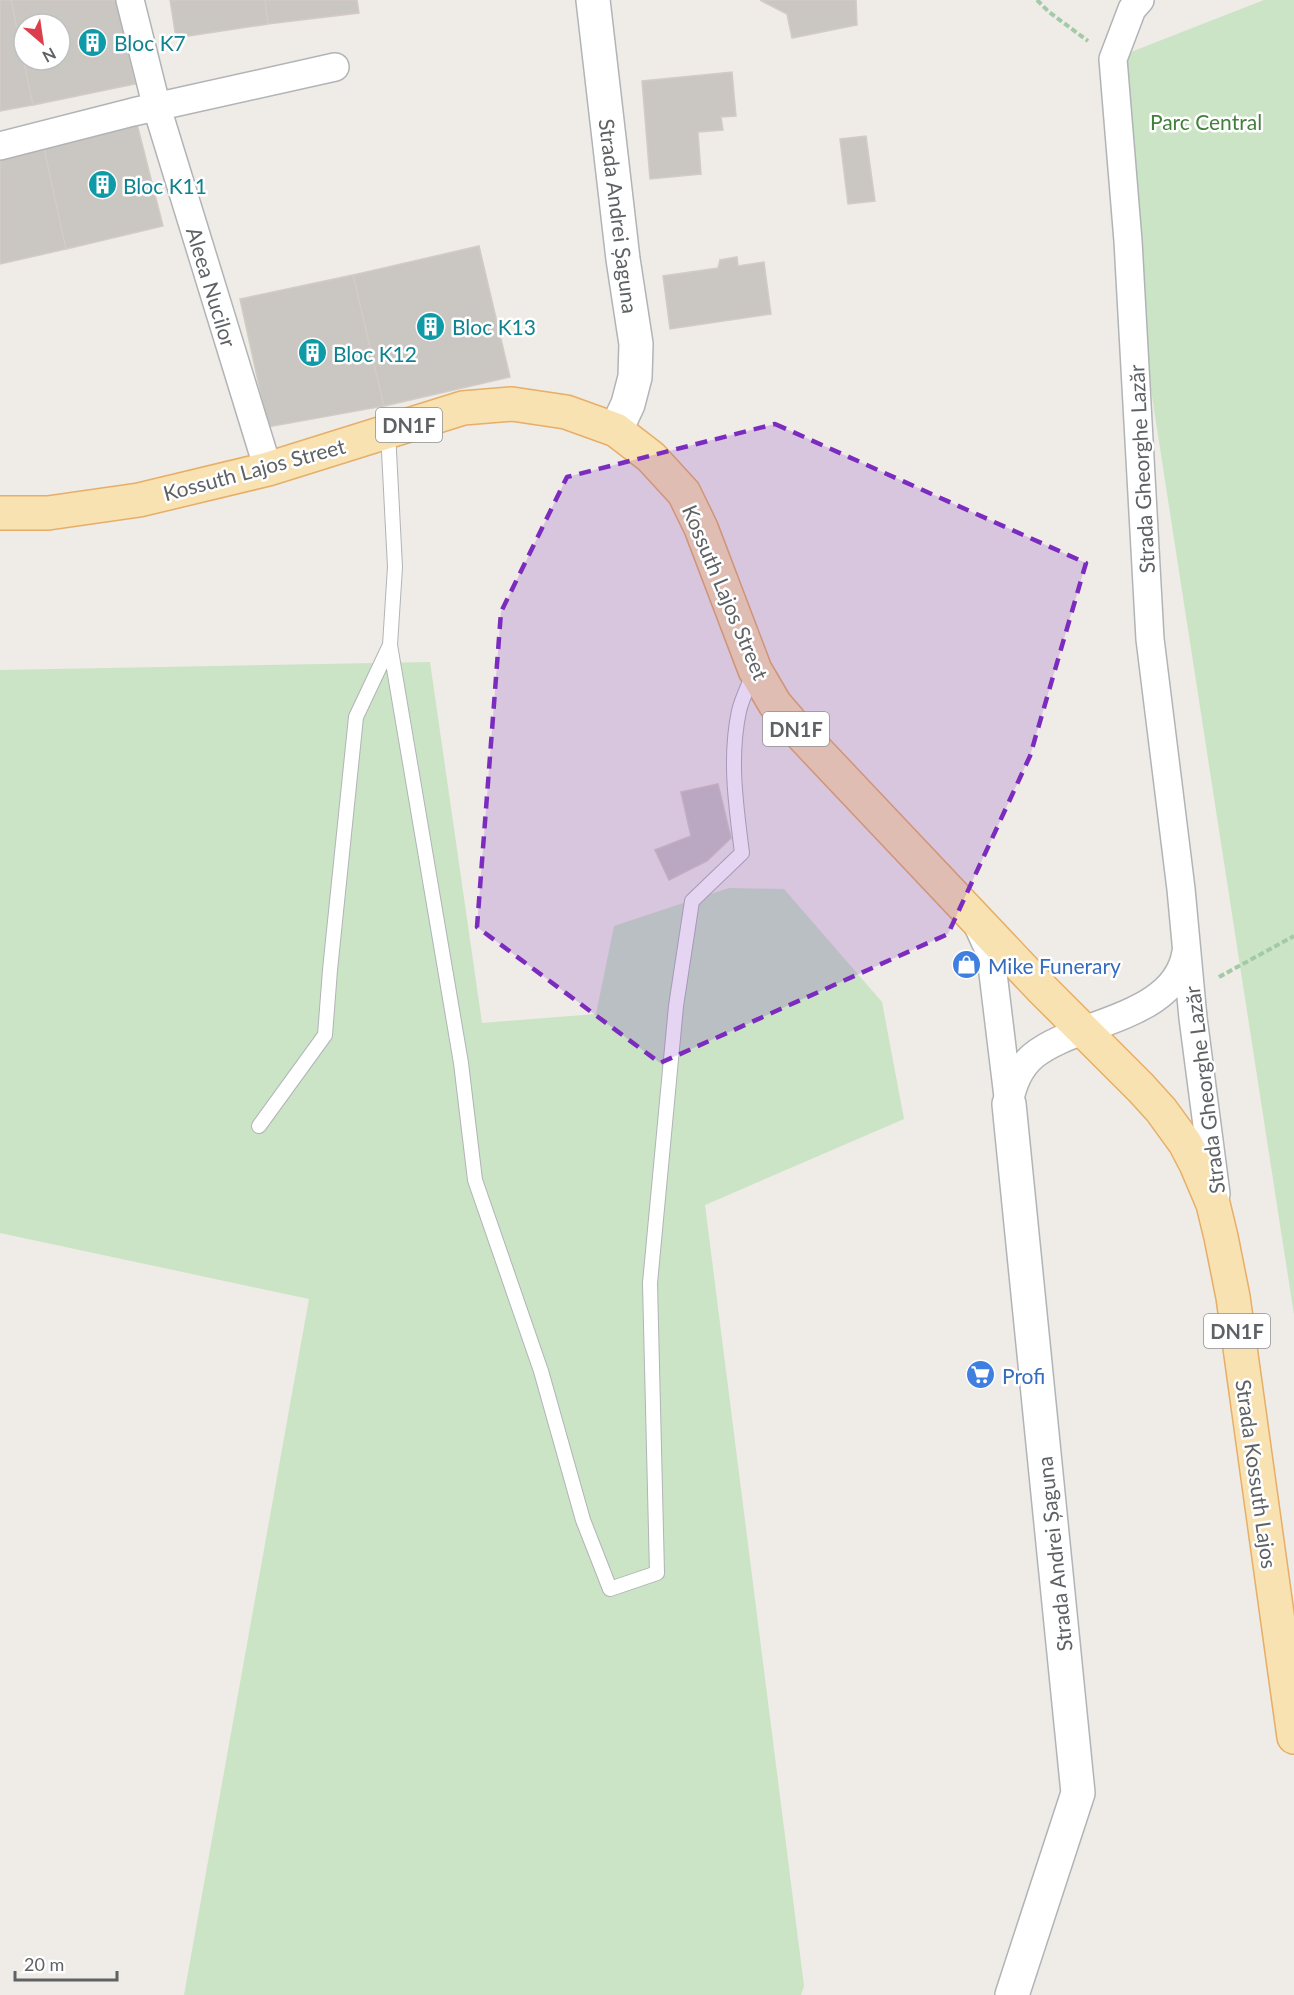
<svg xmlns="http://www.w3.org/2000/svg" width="1294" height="1995" font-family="Lato,sans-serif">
<rect width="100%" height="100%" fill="#efebe6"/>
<path fill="#cae4c5" d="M1264 0H1294V1315L1128 241 1113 59Z
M430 662 482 1023 596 1014 614 926 729 888 784 889 882 1002 904 1119 705 1205 804 1986 801 1995H184L309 1299 0 1233V670Z"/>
<path fill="#cac6c2" stroke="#d3ccc5" stroke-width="1.5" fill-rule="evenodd" d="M0 0H11L33 105 0 111Z
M11 0H118L135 84 33 105ZM24 24H60V60H24Z
M170 0H265L268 24 176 38Z
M265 0H357L359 13 268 24Z
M760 0H856L857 25 792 38 787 14Z
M732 72 736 116 721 117 723 130 698 132 701 174 650 179 642 81Z
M136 120 163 226 66 249 43 144Z
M866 136 875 201 848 204 840 139Z
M43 144 66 249 0 264V154Z
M479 246 510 377 384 406 353 275Z
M737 257 738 266 764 262 771 314 670 329 663 276 718 268 720 260Z
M353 275 384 406 268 427 240 299Z
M718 784 731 838 707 861 669 880 655 850 691 836 681 792Z"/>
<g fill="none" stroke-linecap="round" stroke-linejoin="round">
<defs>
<path id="service" d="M388 432 395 567 390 645 461 1063 475 1180 541 1371 583 1520 610 1589 657 1573 650 1283 676 1006 692 901 742 853C736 806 729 758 739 711 742 698 749 685 754 672
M259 1126 325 1035 330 970 356 717 390 645"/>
<path id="minor" d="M130 0 157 108 268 469
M1140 0 1132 9 1113 59 1128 241 1150 639 1181 889 1193 1018 1216 1194
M0 146 133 112 335 67
M978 926 988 948 992 965 1008 1097
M1009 1104C1012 1086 1018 1069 1033 1056 1075 1021 1176 1019 1186 952"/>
<path id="tertiary" d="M593 0 623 259 636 344 635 377 628 404 616 430
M1009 1104 1078 1793 1012 1995"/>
<path id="primary" d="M0 513H48L139 500 268 469 463 408 512 404 566 412 616 430 651 457 684 493 701 528 755 670 775 704 799 732 1040 987 1141 1088 1161 1110 1185 1143 1196 1164 1213 1204 1221 1237 1233 1297 1294 1737"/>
</defs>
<use href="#service" stroke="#b1b4b7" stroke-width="16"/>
<use href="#minor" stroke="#b1b4b7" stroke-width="30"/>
<use href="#tertiary" stroke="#b1b4b7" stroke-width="36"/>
<use href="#primary" stroke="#e6ae67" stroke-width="36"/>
<path stroke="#a2caa6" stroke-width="4" stroke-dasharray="6 3" stroke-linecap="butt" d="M1037 0 1049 12 1088 41
M1219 977 1294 936"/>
<use href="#service" stroke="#fff" stroke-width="14"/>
<use href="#minor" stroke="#fff" stroke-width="27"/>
<use href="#tertiary" stroke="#fff" stroke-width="33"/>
<use href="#primary" stroke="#f9e2b1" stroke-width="33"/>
</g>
<path fill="#7b2cbf" fill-opacity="0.2" stroke="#7b2cbf" stroke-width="4.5" stroke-dasharray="12 8" stroke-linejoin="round" d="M775 424 1086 563 1030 756 948 934 660 1063 477 927 501 612 567 477Z"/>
<defs>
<symbol id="building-disc" viewBox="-11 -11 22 22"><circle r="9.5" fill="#0f9aa8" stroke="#fff"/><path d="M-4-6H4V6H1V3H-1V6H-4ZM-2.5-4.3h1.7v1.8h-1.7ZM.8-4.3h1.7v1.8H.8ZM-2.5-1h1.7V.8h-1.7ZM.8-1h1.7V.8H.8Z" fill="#fff"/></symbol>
<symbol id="shop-disc" viewBox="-11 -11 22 22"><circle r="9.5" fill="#3f7fe0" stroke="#fff"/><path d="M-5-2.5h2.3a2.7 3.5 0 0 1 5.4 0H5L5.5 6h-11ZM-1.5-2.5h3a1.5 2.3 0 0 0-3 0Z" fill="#fff"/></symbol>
<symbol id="supermarket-disc" viewBox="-11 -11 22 22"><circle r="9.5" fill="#3f7fe0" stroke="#fff"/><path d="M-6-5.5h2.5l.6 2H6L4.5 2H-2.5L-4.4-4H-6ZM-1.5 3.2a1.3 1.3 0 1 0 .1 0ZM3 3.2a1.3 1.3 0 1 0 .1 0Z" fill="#fff"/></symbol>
</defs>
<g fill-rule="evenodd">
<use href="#building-disc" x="76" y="26" width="33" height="33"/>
<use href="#building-disc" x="86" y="168" width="33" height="33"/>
<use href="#building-disc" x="414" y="310" width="33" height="33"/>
<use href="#building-disc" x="296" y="336" width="33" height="33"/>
<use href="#shop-disc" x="950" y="948" width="33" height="33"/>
<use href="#supermarket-disc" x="964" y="1358" width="33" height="33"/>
</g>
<g text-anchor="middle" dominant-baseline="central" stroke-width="5" stroke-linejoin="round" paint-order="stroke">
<g fill="#fff" stroke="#8e9193" stroke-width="1.5">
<rect x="376" y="408" width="66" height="34" rx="4.5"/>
<rect x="763" y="712" width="66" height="34" rx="4.5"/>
<rect x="1204" y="1314" width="66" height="34" rx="4.5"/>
</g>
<g font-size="20" font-weight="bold" fill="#5e6265">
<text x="409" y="425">DN1F</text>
<text x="796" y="729">DN1F</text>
<text x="1237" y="1331">DN1F</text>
</g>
<g font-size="21" fill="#0d838f" stroke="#fff" text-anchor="start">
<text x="114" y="42">Bloc K7</text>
<text x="123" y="185">Bloc K11</text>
<text x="452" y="326">Bloc K13</text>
<text x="333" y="353">Bloc K12</text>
</g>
<g font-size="21" fill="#427f3b" stroke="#fff">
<text x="1206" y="121">Parc Central</text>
</g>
<g font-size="21" fill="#5e6265" stroke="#fff">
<text transform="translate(619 216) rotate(83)">Strada Andrei Șaguna</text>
<text transform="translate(212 287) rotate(73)">Aleea Nucilor</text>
<text transform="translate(254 469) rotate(-15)">Kossuth Lajos Street</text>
<text transform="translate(1141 469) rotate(-93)">Strada Gheorghe Lazăr</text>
<text transform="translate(726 592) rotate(67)">Kossuth Lajos Street</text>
<text transform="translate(1204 1090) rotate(-97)">Strada Gheorghe Lazăr</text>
<text transform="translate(1257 1474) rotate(82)">Strada Kossuth Lajos</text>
<text transform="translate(1054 1554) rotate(-96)">Strada Andrei Șaguna</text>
</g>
<g font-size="21" fill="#366cbe" stroke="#fff" text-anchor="start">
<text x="988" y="965">Mike Funerary</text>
<text x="1002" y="1375">Profi</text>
</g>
</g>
<g transform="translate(42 42) rotate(151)"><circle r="28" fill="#ffffff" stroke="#bfc0c1" stroke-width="1.5"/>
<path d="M0-4.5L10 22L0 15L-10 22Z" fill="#dc3f4c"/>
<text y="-9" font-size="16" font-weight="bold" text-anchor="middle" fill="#5e6265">N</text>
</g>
<path d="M15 1971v9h102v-9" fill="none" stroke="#5e6265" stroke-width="3"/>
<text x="24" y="1971" font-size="18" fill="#5e6265" stroke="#ffffff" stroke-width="4.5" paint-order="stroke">20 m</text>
</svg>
